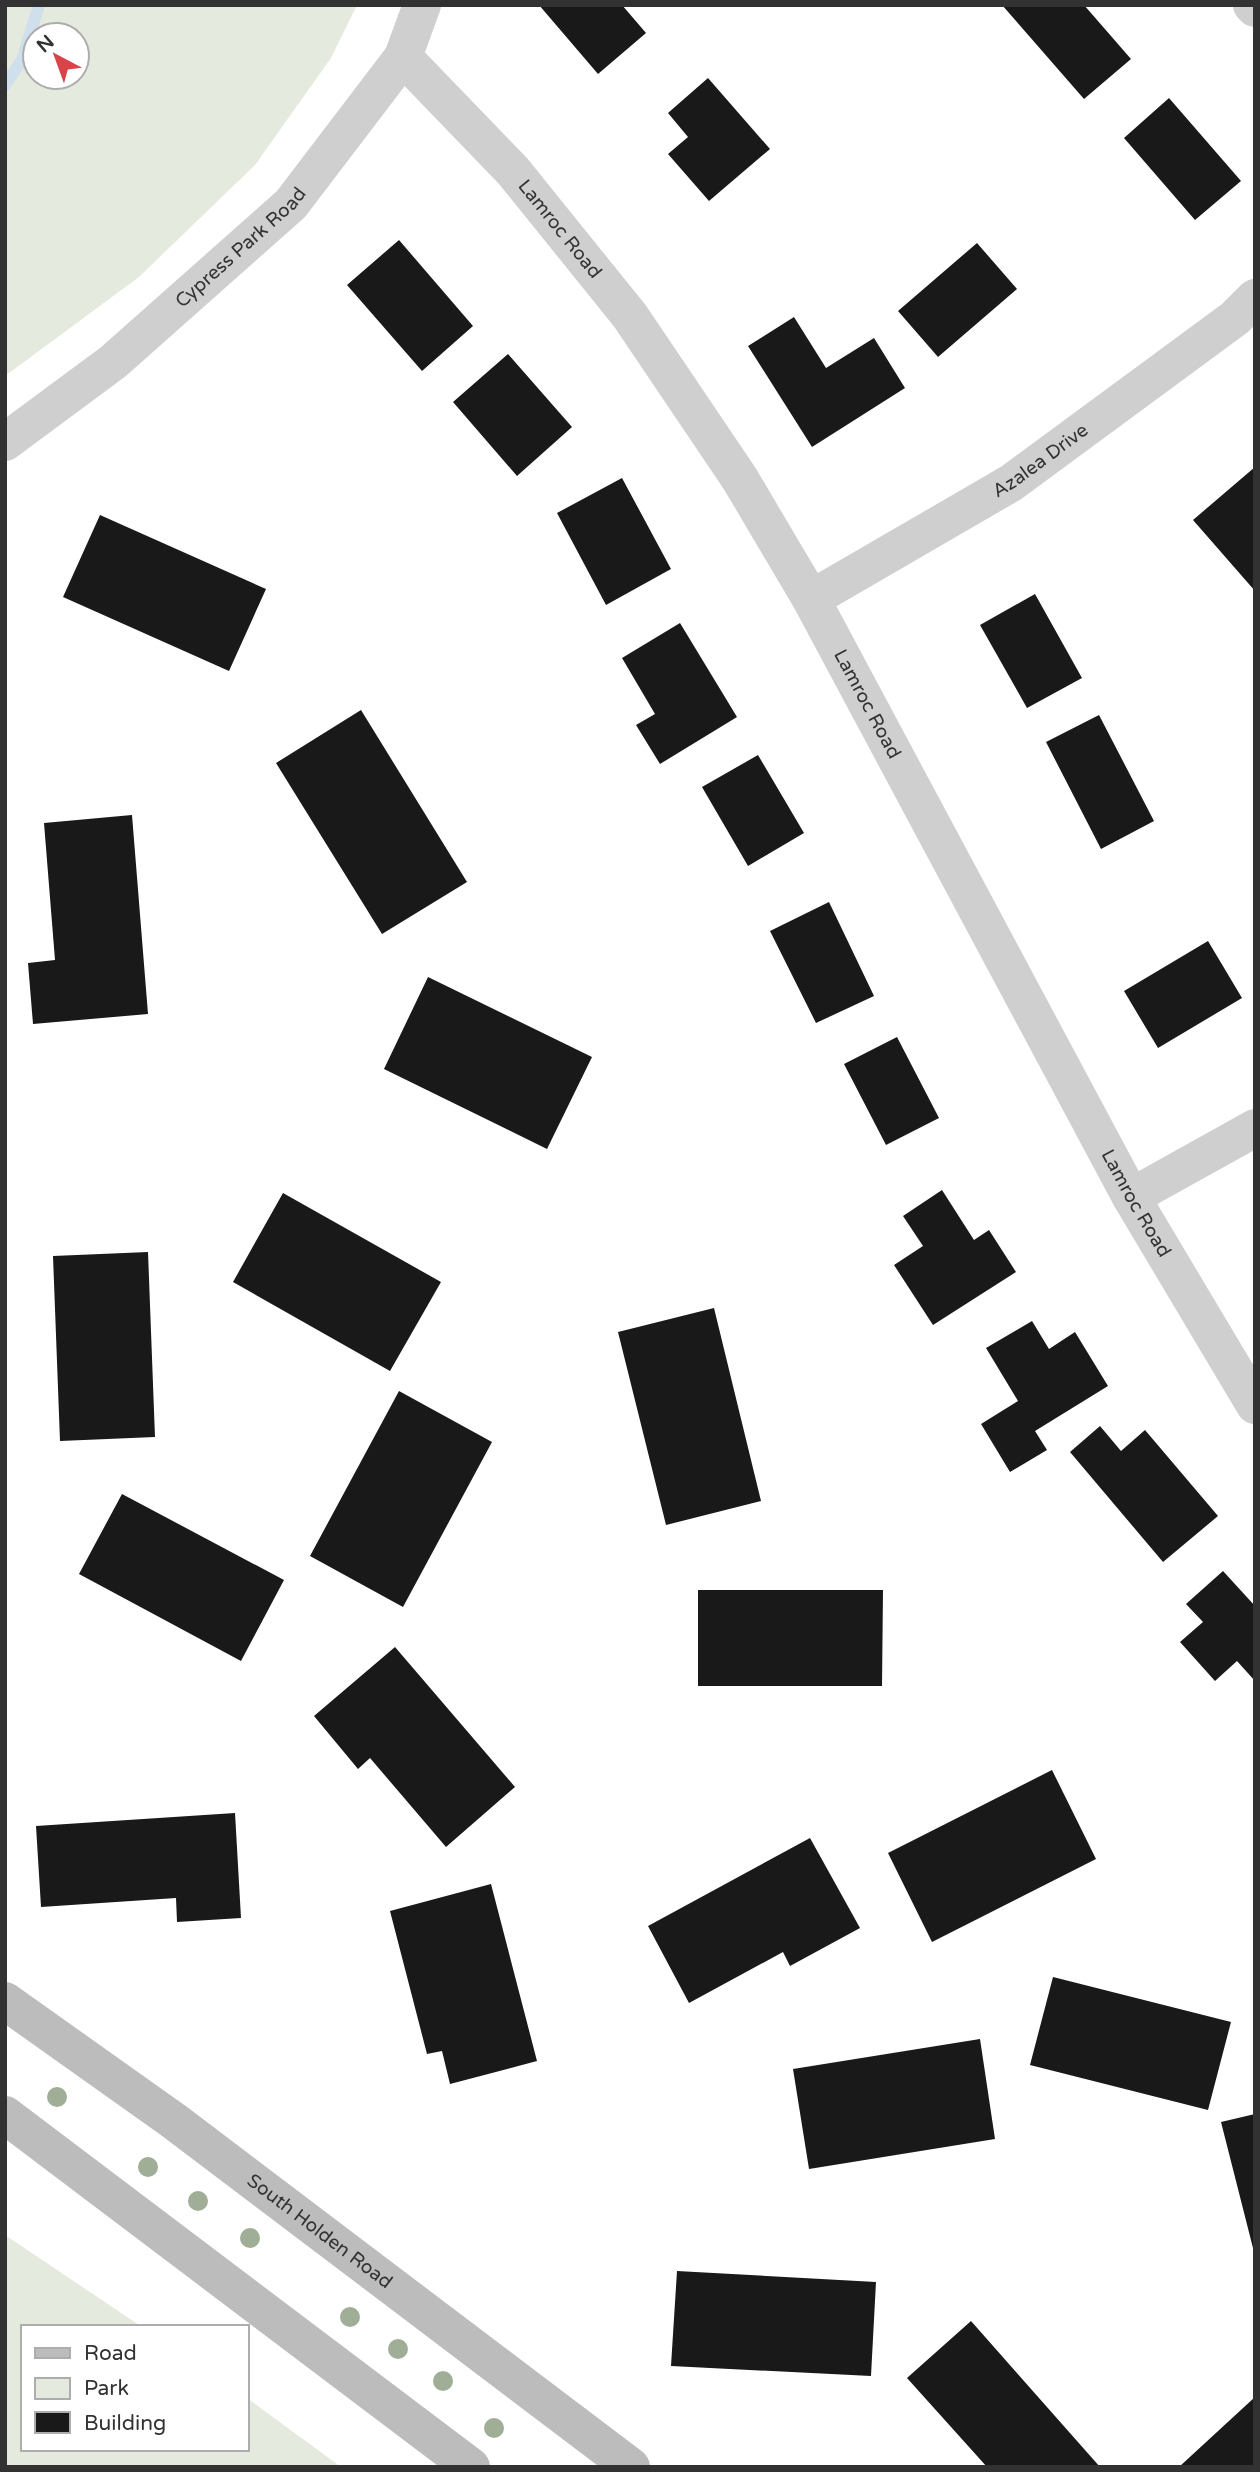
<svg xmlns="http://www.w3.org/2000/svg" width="1260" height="2472" font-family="'Varela Round',sans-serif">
<rect width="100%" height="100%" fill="#fff"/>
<path fill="#e4eade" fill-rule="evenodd" d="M5 5H357L331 58 255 165 139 277 5 376ZM35 35H77V77H35Z
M5 2235 142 2327H23V2449H247V2398L341 2467H5Z"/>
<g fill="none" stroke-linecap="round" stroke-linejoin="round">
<path stroke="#cfdfeb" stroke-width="12" d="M5 85 22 60 39 5"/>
</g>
<path fill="#191919" d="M539 5H622L646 33 598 74Z
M1002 5H1084L1131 59 1084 99Z
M708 78 770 149 709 201 668 154 688 137 668 113Z
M1169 98 1241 181 1195 220 1124 138Z
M399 240 473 326 422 371 347 285Z
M977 243 1017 289 938 357 898 311Z
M794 317 826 368 874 338 905 388 812 447 748 346Z
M508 354 572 427 517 476 453 402Z
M1255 467V591L1193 520Z
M622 478 671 569 606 605 557 513Z
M100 515 266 589 229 671 63 597Z
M1035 594 1082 678 1027 708 980 625Z
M680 623 737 717 660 764 636 725 655 714 622 658Z
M361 710 467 882 382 934 276 763Z
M1099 715 1154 821 1101 849 1046 742Z
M758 755 804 833 748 866 702 787Z
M132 815 148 1014 33 1024 28 963 55 960 44 823Z
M829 902 874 996 816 1023 770 931Z
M1208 941 1242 998 1158 1048 1124 991Z
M428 977 592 1057 547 1149 384 1069Z
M897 1037 939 1118 886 1145 844 1064Z
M942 1190 974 1240 989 1230 1016 1272 933 1325 894 1265 923 1246 903 1216Z
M283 1193 441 1282 390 1371 233 1282Z
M148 1252 155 1437 60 1441 53 1256Z
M714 1308 761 1501 666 1525 618 1332Z
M1032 1321 1049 1349 1075 1332 1108 1386 1035 1431 1047 1450 1010 1472 981 1424 1018 1401 986 1348Z
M399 1391 492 1442 403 1607 310 1556Z
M1100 1426 1121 1451 1145 1430 1218 1516 1163 1562 1070 1452Z
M122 1494 284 1580 241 1661 79 1574Z
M1223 1571 1255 1606V1681L1237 1661 1215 1681 1180 1642 1203 1622 1186 1604Z
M698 1590H883L882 1686H698Z
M395 1647 515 1787 446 1847 370 1758 358 1769 314 1716Z
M1052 1770 1096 1859 932 1942 888 1853Z
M235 1813 241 1918 177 1922 176 1898 41 1907 36 1826Z
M810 1838 860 1928 790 1966 783 1952 689 2003 648 1926Z
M491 1884 537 2061 450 2084 442 2051 427 2054 390 1911Z
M1053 1977 1231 2022 1208 2110 1030 2065Z
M980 2039 995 2139 809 2169 793 2069Z
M1255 2114V2252H1254L1221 2122Z
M677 2271 876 2282 871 2376 671 2366Z
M971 2321 1100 2467H987L907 2378Z
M1255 2397V2467H1179Z"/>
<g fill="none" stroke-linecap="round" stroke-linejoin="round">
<g stroke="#cfcfcf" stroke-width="38">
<path d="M1252 5 1255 8"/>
<path id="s1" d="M403 57 513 171 630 316 740 479 811 599 1131 1197 1255 1405"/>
<path id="s2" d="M5 442 113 362 291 204 403 57 422 5"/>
<path id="s3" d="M811 599 1011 483 1235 318 1255 298"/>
<path d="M1131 1197 1255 1128"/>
</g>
<g stroke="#bcbcbc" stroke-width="38">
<path id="s4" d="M5 2001 174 2121 631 2467"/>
<path d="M5 2115 471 2467"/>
</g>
</g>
<g fill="#a0ad97">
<circle cx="57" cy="2097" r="10"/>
<circle cx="148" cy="2167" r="10"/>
<circle cx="198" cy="2201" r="10"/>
<circle cx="250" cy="2238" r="10"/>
<circle cx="350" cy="2317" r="10"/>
<circle cx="398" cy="2349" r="10"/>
<circle cx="443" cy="2381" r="10"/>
<circle cx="494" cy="2428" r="10"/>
</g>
<g text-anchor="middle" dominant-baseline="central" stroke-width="7" stroke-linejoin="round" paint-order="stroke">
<g font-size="19" fill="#323232" stroke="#fff">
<text stroke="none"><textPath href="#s1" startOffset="233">Lamroc Road</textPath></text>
<text stroke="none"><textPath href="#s2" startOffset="306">Cypress Park Road</textPath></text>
<text stroke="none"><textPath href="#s3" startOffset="268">Azalea Drive</textPath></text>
<text stroke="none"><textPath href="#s1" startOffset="800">Lamroc Road</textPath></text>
<text stroke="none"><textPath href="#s1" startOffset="1367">Lamroc Road</textPath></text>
<text stroke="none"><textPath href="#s4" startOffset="390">South Holden Road</textPath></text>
</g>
</g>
<rect width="1260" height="2472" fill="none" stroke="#323232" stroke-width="14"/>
<rect x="21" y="2325" width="228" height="126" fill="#ffffff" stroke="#adadad" stroke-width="2"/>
<rect x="35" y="2348" width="35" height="10" fill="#bcbcbc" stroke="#adadad" stroke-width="2"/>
<text x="84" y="2360" font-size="21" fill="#323232">Road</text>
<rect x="35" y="2378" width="35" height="21" fill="#e4eade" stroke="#adadad" stroke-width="2"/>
<text x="84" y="2395" font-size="21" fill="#323232">Park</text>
<rect x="35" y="2412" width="35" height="21" fill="#191919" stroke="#adadad" stroke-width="2"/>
<text x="84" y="2430" font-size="21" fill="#323232">Building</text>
<g transform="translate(56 56) rotate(319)"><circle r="33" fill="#ffffff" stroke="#adadad" stroke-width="2"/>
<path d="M0-5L12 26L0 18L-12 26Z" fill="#d84449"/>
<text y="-10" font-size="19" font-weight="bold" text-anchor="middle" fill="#323232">N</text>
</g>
</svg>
